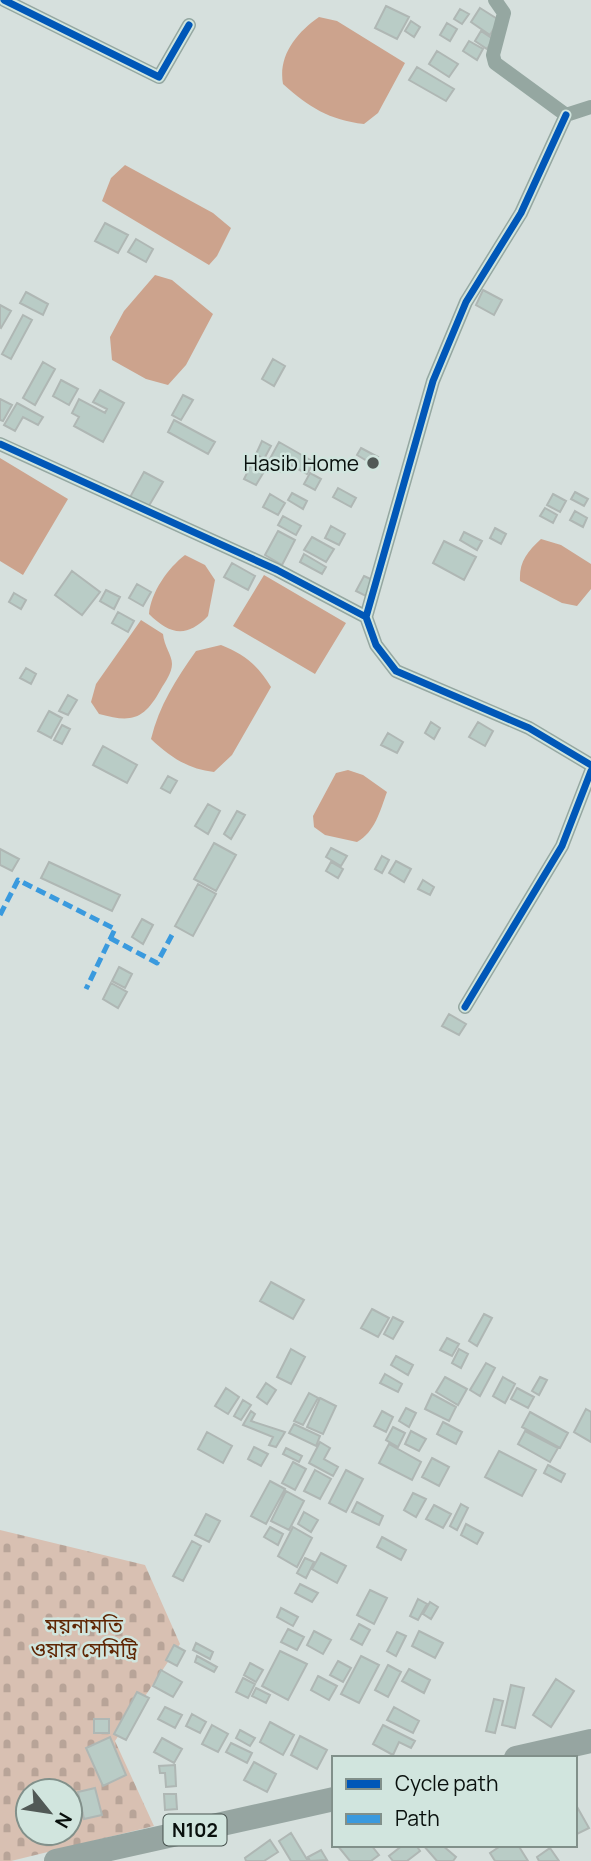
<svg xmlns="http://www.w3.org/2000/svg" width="591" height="1861" font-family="Manrope,'Noto Sans Bengali',sans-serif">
<defs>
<pattern id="cemetery-stones" width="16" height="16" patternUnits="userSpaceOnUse" patternTransform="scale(1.75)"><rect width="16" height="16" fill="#d8c0b2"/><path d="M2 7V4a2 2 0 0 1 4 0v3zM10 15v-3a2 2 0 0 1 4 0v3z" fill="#b8a498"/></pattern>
</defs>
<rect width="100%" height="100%" fill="#d6e0dd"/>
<path fill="url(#cemetery-stones)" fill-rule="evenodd" d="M0 1530 145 1565 180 1644 115 1741 154 1826 11 1861H0ZM28 1791H70V1833H28Z"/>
<path fill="#cca38d" d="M319 17 337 21 405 63 378 113 364 124C329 120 309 107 283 84 278 56 296 33 319 17Z
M125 165 213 213 231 228 217 256 209 265 102 201 111 178Z
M155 275 172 280 213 314 186 365 168 385 146 379 112 360 110 337 124 311Z
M0 458 68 499 23 575 0 561Z
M541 539 561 545 591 564V589L577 606 562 603 520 581C519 562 527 552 541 539Z
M185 555 205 565 215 580 208 616C187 638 170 635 149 614 151 592 168 568 185 555Z
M264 575 346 623 315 674 233 626Z
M141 620 163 634C164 646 172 655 172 664 172 673 165 682 161 689 144 720 132 723 99 714L91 702 96 684Z
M221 645C244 654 258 665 271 687L232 755 214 772C188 769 170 757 151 739 159 706 176 679 196 651Z
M348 770 363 775 387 792C380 811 375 832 357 842L325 835 314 827 313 816 336 773Z"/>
<path fill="#b9ccc6" stroke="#afb7b4" stroke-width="2" d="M386 6 409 17 397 39 375 28Z
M480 8 499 20 490 35 471 22Z
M460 9 469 14 462 24 454 19Z
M411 21 420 27 414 37 405 31Z
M447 23 457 29 450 41 440 35Z
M481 31 493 39 487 49 475 41Z
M469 41 483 49 477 60 463 51Z
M437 51 458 64 449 77 429 64Z
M417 67 454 89 446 101 409 80Z
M105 223 128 235 118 253 95 241Z
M136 239 153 249 146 262 128 252Z
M483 290 502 300 494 315 476 305Z
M26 292 48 304 43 315 20 303Z
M0 305 11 311 1 328 0 327Z
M23 315 32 320 11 359 2 354Z
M273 359 285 366 274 386 262 379Z
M43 362 55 369 35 405 23 398Z
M61 380 78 389 69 405 53 396Z
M100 390 124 403 103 442 74 426 79 417 72 413 79 399 105 413 107 409 93 402Z
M183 395 193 400 181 420 172 415Z
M0 399 12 405 3 421 0 420Z
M17 403 43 417 38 425 23 417 15 431 4 425Z
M174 420 215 442 208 454 168 432Z
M262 441 271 446 264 459 256 454Z
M279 442 314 462 307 474 287 463 281 472 267 464Z
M361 448 378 457 374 465 357 455Z
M252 463 265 470 256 485 244 479Z
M144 472 163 482 147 509 129 499Z
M310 473 321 479 315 490 304 484Z
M338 488 356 498 351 507 333 497Z
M575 492 588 499 584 506 571 499Z
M292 493 307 501 303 509 288 500Z
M270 494 285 503 278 515 263 507Z
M553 494 566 501 560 512 547 505Z
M545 508 557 515 553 523 540 516Z
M575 511 587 518 583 527 570 520Z
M283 516 301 526 296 535 278 525Z
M331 526 345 534 339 545 325 538Z
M495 528 506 534 501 544 490 538Z
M278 531 295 540 282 565 265 555Z
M464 532 482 541 477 550 460 540Z
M312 537 334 549 326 562 304 550Z
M444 541 476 557 464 580 433 563Z
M304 554 326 567 322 574 300 562Z
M232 563 255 576 248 590 224 577Z
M72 571 100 592 82 615 55 595Z
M364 576 375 581 366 596 356 591Z
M137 584 151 592 143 606 129 598Z
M106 590 120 597 114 609 100 601Z
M14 593 26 600 21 609 9 602Z
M118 612 134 621 128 632 112 623Z
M26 668 36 674 31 684 20 678Z
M68 695 77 700 68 715 59 711Z
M49 711 62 718 51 738 38 731Z
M431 722 440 728 434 739 425 733Z
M478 722 493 731 485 746 469 737Z
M62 725 70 729 62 744 54 740Z
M388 733 403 742 397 753 381 745Z
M103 746 137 765 127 783 93 765Z
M168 776 177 781 170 793 161 788Z
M208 804 220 811 208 834 195 826Z
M237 811 245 815 231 839 224 834Z
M214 843 236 855 216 891 194 879Z
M331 848 347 856 341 866 326 857Z
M0 849 19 859 12 871 0 865Z
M382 856 389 860 382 873 375 869Z
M396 861 411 869 404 882 389 873Z
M49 862 120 895 112 911 41 878Z
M331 862 343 869 338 878 326 871Z
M423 880 434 887 430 895 418 889Z
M198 884 216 894 193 936 175 926Z
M142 919 153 925 143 944 132 937Z
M119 967 132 974 125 988 112 981Z
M111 983 127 992 118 1008 103 999Z
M449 1014 466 1024 459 1035 442 1026Z
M271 1282 304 1300 293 1319 260 1301Z
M372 1309 389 1318 378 1337 361 1328Z
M484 1314 492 1318 477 1346 469 1341Z
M393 1317 403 1322 393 1339 384 1334Z
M447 1338 459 1344 452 1356 440 1350Z
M291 1349 305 1357 291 1384 277 1377Z
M459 1349 468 1354 461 1368 452 1363Z
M396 1356 413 1365 408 1375 391 1365Z
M486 1363 495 1368 480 1396 470 1390Z
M385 1374 402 1384 398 1392 380 1383Z
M445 1377 467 1389 458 1405 436 1392Z
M503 1377 515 1384 505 1403 493 1396Z
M540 1377 547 1380 539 1395 532 1391Z
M266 1383 276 1390 267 1404 257 1397Z
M226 1388 239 1397 228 1414 215 1406Z
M517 1388 534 1397 528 1408 511 1399Z
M309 1393 318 1398 303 1425 294 1421Z
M432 1394 456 1407 449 1421 425 1409Z
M320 1398 336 1406 323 1434 307 1427Z
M243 1400 251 1405 241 1420 234 1416Z
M406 1408 416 1413 409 1427 399 1421Z
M586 1409 591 1412V1442L574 1432Z
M251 1411 255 1414 251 1421 285 1432 276 1447 269 1445 273 1437 243 1425Z
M382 1411 393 1417 386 1432 374 1426Z
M530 1412 568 1433 560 1448 522 1427Z
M443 1422 462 1432 456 1444 437 1434Z
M294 1424 320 1436 316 1446 289 1433Z
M393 1427 405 1433 398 1447 386 1440Z
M411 1431 426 1439 419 1451 405 1444Z
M525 1431 558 1448 550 1462 518 1444Z
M207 1432 232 1446 223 1463 198 1449Z
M320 1442 330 1448 324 1459 338 1467 333 1476 309 1463Z
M389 1444 421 1462 412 1480 379 1463Z
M254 1447 268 1454 261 1466 248 1459Z
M286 1448 302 1456 299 1462 283 1454Z
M499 1451 536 1470 522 1496 485 1477Z
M432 1458 449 1467 439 1486 422 1477Z
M293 1462 306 1469 295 1490 282 1483Z
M548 1465 565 1474 561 1482 544 1473Z
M315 1470 331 1479 320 1499 304 1491Z
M346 1470 363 1479 346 1512 329 1503Z
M270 1481 285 1489 266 1524 251 1516Z
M286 1491 304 1501 289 1530 271 1521Z
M413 1493 426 1499 416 1517 404 1510Z
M357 1502 383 1516 379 1525 352 1512Z
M461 1504 468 1508 457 1530 450 1526Z
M434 1505 451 1514 443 1528 426 1519Z
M304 1512 318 1520 311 1532 298 1524Z
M206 1514 220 1521 209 1542 195 1535Z
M466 1524 483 1533 477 1544 461 1535Z
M270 1527 283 1534 278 1545 264 1537Z
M293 1527 312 1538 297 1567 278 1556Z
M382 1537 406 1550 401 1560 377 1547Z
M192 1541 201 1546 183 1581 173 1576Z
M321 1553 346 1566 337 1583 312 1569Z
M305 1558 314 1562 306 1578 297 1573Z
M300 1584 318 1593 312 1602 295 1593Z
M370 1590 387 1598 374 1624 357 1615Z
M418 1599 427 1604 418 1620 410 1616Z
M430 1602 438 1607 431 1619 423 1614Z
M281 1608 298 1617 293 1626 277 1617Z
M359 1624 370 1630 362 1645 351 1639Z
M288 1629 304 1637 297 1650 281 1642Z
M314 1631 331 1640 323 1654 307 1645Z
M419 1631 443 1643 435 1658 412 1646Z
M397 1632 406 1636 396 1656 387 1651Z
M196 1643 213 1652 210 1659 193 1650Z
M174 1645 185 1651 177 1666 166 1660Z
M280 1651 307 1664 288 1700 262 1686Z
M197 1656 217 1667 214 1672 195 1662Z
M361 1656 379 1665 359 1703 341 1694Z
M338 1661 351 1668 343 1682 330 1675Z
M250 1663 263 1670 256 1682 244 1675Z
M388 1665 401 1672 388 1697 375 1690Z
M409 1669 430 1680 424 1693 402 1681Z
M161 1670 182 1682 173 1697 153 1686Z
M318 1676 337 1686 329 1700 311 1690Z
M243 1678 255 1684 248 1698 236 1692Z
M556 1679 574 1691 551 1727 533 1715Z
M511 1685 524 1688 515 1728 502 1725Z
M256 1688 270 1695 266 1703 252 1696Z
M137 1692 149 1698 126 1740 114 1734Z
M494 1699 503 1701 495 1733 486 1731Z
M165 1707 182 1715 175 1728 158 1719Z
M394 1707 419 1721 413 1733 387 1720Z
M192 1714 206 1722 200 1733 186 1726Z
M94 1719H109V1733H94Z
M270 1722 294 1735 283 1755 260 1742Z
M212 1725 228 1734 218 1752 202 1744Z
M383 1725 415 1741 411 1748 399 1742 393 1755 373 1744Z
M240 1730 255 1738 250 1746 236 1738Z
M300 1736 327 1750 317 1769 291 1755Z
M110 1737 126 1775 103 1786 86 1748Z
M162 1738 182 1749 174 1763 154 1752Z
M231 1743 252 1753 247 1763 226 1752Z
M254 1762 276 1774 267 1792 244 1780Z
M175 1765 176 1786 166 1787 165 1773H160L159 1766Z
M95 1788 102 1815 84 1819 78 1792Z
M164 1794H176L177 1809 165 1810Z
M576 1805 589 1828 575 1835V1806Z
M291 1833 308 1861H291L279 1841Z
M270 1840 278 1852 264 1861H246L245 1858Z
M337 1845H371L379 1855 371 1861H350Z
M403 1845H416L420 1851 407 1861H393L389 1856Z
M423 1845H442L456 1857 453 1861H437Z
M502 1845H518L528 1861H495L490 1853Z
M550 1848 559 1861H539L537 1857Z
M321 1850 327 1860 310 1861 308 1857Z"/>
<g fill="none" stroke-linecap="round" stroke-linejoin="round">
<path stroke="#95a7a1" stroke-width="14" d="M4 0 159 77 189 25
M495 0 504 13 493 55 495 63 566 115 591 107
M566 115 521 213 466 302 433 381 366 617 376 645 396 671 529 728 591 765
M0 444 277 570 366 617
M465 1007 562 846 591 771"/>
<path stroke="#96a5a1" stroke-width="24" d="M516 1758 591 1741
M56 1861 334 1799"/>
<path stroke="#3a9ade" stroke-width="5" stroke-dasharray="10 5" stroke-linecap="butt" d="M0 915 18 880 115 929 86 989
M110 938 157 963 173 933"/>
<defs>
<path id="cycleway" d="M4 0 159 77 189 25
M566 115 521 213 466 302 433 381 366 617 376 645 396 671 529 728 591 765
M0 444 277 570 366 617
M465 1007 562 846 591 771"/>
</defs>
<use href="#cycleway" stroke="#d1e5de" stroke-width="11"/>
<use href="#cycleway" stroke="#0057b8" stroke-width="7"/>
</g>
<circle fill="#515956" stroke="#d1e5de" stroke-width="2.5" cx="373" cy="463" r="7"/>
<g text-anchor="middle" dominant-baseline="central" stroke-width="5" stroke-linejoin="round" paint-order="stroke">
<rect fill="#d1e5de" stroke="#45504c" stroke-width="2" x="163.5" y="1814.5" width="63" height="31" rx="5"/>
<g font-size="19" font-weight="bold" fill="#09100d">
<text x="195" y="1830">N102</text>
</g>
<g font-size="21" fill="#09100d" stroke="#d1e5de" text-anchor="end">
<text x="359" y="463">Hasib Home</text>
</g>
<g font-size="21" fill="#5f2604" stroke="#d1e5de">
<text x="84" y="1625">ময়নামতি<tspan x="84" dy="24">ওয়ার সেমিট্রি</tspan></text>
</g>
</g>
<rect x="332" y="1756" width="245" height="91" fill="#d1e5de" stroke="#81908a" stroke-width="2"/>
<rect x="346" y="1779" width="35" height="10" fill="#0057b8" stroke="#81908a" stroke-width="2"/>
<text x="395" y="1791" font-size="21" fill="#09100d">Cycle path</text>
<rect x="346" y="1814" width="35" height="10" fill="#3a9ade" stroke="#81908a" stroke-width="2"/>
<text x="395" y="1826" font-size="21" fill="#09100d">Path</text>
<g transform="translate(49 1812) rotate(120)"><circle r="33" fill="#d1e5de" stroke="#81908a" stroke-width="2"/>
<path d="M0-5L12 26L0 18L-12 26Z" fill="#515956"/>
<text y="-10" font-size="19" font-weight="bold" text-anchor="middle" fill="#09100d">N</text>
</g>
</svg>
